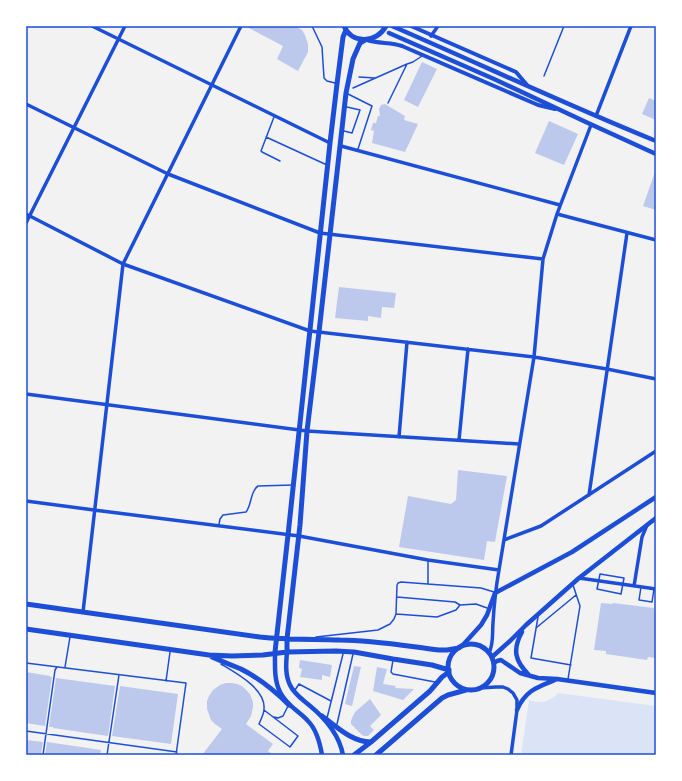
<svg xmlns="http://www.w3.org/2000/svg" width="682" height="781" font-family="Ubuntu,sans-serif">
<rect width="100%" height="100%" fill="#f2f2f2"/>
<path fill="#dbe4f7" d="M558 693 656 706V755H521L529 700C540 704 550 702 558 693Z"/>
<path fill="#bdc9ec" d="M245 26H295L302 30 305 35 308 44V52L298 71 277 59 283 46Z
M422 62 437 69 418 107 404 100Z
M649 98 656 101V120L642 114Z
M385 104 405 116 404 120 418 124 405 152 372 143 374 131 371 130 373 123H376L378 116H380L379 109 381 105Z
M549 121 578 134 564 165 535 153Z
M655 172H656V210L643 206Z
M339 287 396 293 394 308 382 307 381 318 368 316V321L335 318Z
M458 470 507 476 495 542 487 541 484 560 399 547 408 496 451 504 456 500Z
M601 603 612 604 613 603 654 608V611H656V658L648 657 647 660 606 654V651L594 650Z
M300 660 332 665 330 677 322 675V680L300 677 302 669 299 668Z
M354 666 361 667 352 706 345 704Z
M377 667 387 669 383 684 396 686 395 688 414 689 403 700 373 691Z
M26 672 50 676V677H52L45 726 26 723Z
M56 678 115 686 108 736 53 728V727H49Z
M226 683H232L237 684 242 686 250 694 253 702V707L251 716 246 724 273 744 268 751 273 755H202L222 729 215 724 211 720 207 709V701L209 696 213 690 220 685Z
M120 686 178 694 171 744 112 736Z
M370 699 381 715 370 726 374 730 368 736H364L362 735 351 724V721L352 718 355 712Z
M26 740 43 742 41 755H26Z
M47 742 101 750 100 755H45Z"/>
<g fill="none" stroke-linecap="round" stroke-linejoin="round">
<path stroke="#1d4ed8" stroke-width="1.5" d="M312 26 322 47 324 78 327 81 335 83
M544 76 564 26
M359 77 375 78
M353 88 407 64 413 62 422 56
M348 94 372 106 358 149
M388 103 407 64
M274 117 261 151 262 152 280 161
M344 131 352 133 360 110 347 107
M266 137 327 165
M219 524 220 519 223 515 246 512C252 505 250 491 258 486L293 485
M600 574 624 578 621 594 597 589Z
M428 584V560
M641 587 639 600 652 602 654 589
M397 597 455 602 460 605 476 604 487 608
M396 614 437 617 456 610 460 605
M538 617 531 658 571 665
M536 628 576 595
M316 637 378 630 390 624 394 619 396 614 397 585 398 583 401 582 481 588 494 592
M393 660 391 672 393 674 435 682
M26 663 186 683 176 755
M221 664C236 673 266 689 264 709 264 714 261 719 259 724L290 747 298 736 264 710
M65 667 70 637
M568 679 580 606 573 585
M166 681 170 652
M295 690 299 684 331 701
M274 717 278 718 283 716 288 706
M327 718 343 654
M337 724 353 654
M26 731 177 752
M43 755 55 670 57 667
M107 755 119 675"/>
<path stroke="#1d4ed8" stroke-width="3.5" d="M92 26 330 143
M431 36 438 26
M26 104 168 174 320 233 543 259
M596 116 631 26
M341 146 560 205
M26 214 123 264 310 331 534 357 607 369 656 379
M557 214 656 240
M26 223 125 26
M26 394 307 431 519 444
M399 437 407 342
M459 440 468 349
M589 495 627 233
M26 501 94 510 299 536 428 560 499 570
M504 540 541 526 656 451
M579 578 656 589
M634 586 642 537 647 525
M83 612 123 264 241 26
M489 653C494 643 492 633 493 623 494 605 496 587 499 570L534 357 543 259 557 214 591 125
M480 688 496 687H503L508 689 513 693 517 700V710L511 755"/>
<path stroke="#1d4ed8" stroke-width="4" d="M411 26 516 72 527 85
M367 40C379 44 391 42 402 46L538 105 555 109"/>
<path stroke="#1d4ed8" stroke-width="4.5" d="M392 26C480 64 567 105 656 141
M389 33 494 79 588 123 656 154
M522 632C512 650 515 661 529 675
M462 646 481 625 487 615 495 593 572 552 656 497
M275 652C275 666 274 680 280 692 288 707 298 710 308 721 317 730 320 743 322 755
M287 652C286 663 285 675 290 685 294 694 302 699 309 705 325 718 339 734 343 755
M492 657 510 641 526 625 579 578 656 518
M494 663 497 661 501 660 520 673 538 678 557 679 656 693
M517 710C525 691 537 687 555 680"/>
<path stroke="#1d4ed8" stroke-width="5" d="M344 26C352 45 377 43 386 26
M26 604 260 637C287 640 313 639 340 640 373 640 406 646 439 650H447L459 648
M26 629 209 655 232 656 263 655 287 652 336 651 354 652 393 659 432 665 449 670
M448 667a23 23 0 1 1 46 0a23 23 0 1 1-46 0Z
M275 652 288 535 330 143 337 84 343 37 346 30
M287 652V639L300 525 307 431 319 332 346 93 353 59 360 43 365 40
M212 657C221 661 231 665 241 669 259 678 275 691 289 705
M322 716C337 727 352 742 371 742
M354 755 371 742 430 691 442 677 449 672
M376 755 442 698 448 695 466 690"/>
</g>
<rect width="682" height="781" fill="none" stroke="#ffffff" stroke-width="54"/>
<rect x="27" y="27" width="628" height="727" fill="none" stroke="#1d4ed8" stroke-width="1.5"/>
</svg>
